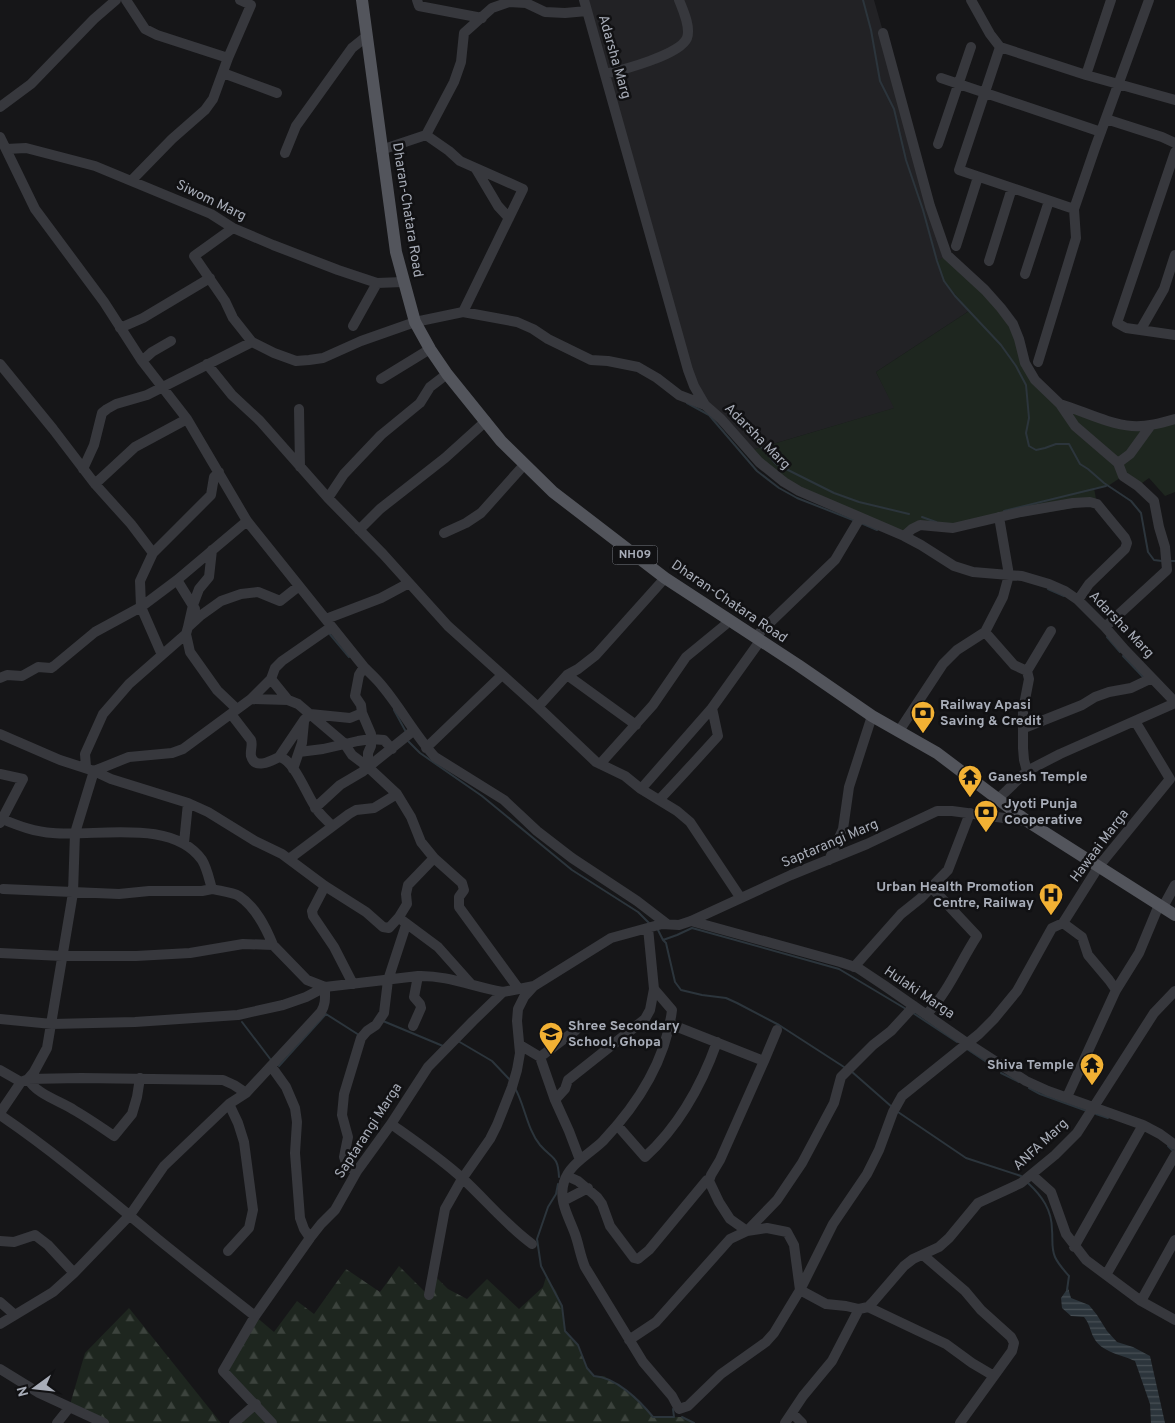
<svg xmlns="http://www.w3.org/2000/svg" width="1175" height="1423" font-family="Overpass,sans-serif">
<defs>
<pattern id="forest-firs" width="22" height="20" patternUnits="userSpaceOnUse" patternTransform="scale(1.25)"><rect width="22" height="20" fill="#1e261f"/><path d="M5 1l3.5 6h-7zM16 11l3.5 6h-7z" fill="#3c433d"/></pattern>
<pattern id="water-rules" width="6" height="5" patternUnits="userSpaceOnUse" patternTransform="scale(1.25)"><rect width="6" height="5" fill="#2c353c"/><path d="M0 2.5h6" fill="none" stroke="#485056"/></pattern>
</defs>
<rect width="100%" height="100%" fill="#161618"/>
<path fill="#222225" d="M584 0H874L947 255 937 262 944 281 969 311 876 372 895 408 749 451 694 386Z"/>
<path fill="#1e261f" d="M947 255 1002 308 1025 363 1060 404 1132 426 1175 419V492L1165 496 1149 478 1138 486 1123 476 1108 486 1094 488 1097 504 953 528 928 525 904 536 799 491 749 451 894 408 876 372 969 311 944 281 937 261Z"/>
<path fill="url(#forest-firs)" d="M399 1266 428 1295 434 1275 448 1289 467 1299 487 1279 519 1309 543 1287 546 1277 556 1291 562 1306 565 1331 578 1345 587 1368 594 1376H604L639 1400 653 1417H682L694 1423H234L256 1404 223 1371 255 1316 274 1332 297 1301 314 1314 346 1269 380 1292Z
M129 1308 221 1423H104L69 1408 85 1353Z"/>
<path fill="url(#water-rules)" d="M1068 1288 1071 1298 1089 1305 1097 1315 1107 1331 1117 1342 1133 1347 1150 1356 1165 1423H1151L1150 1404 1135 1361C1122 1355 1101 1352 1094 1338 1090 1331 1090 1324 1084 1317L1071 1316 1062 1308 1061 1298Z"/>
<g fill="none" stroke-linecap="round" stroke-linejoin="round">
<path stroke="#2c353c" stroke-width="2" d="M863 0 871 30 880 81 894 109 906 160 923 210 937 261 944 281 955 296 1001 345 1016 366 1026 385 1029 418 1026 433 1029 446 1036 450 1045 448 1056 444H1069L1080 464 1088 469 1104 483 1131 501 1141 513 1148 552 1154 560 1162 561
M687 403 709 415 757 471 779 488 797 498 853 520
M741 424 776 464 834 493 859 502 909 514
M1004 511 1106 486
M922 517 936 522
M861 523 877 530
M1169 561H1175
M1048 589 1064 596
M328 632 349 657
M1107 637 1120 652
M1123 656 1144 678
M394 710 406 732
M408 741 420 753 482 796 572 870 638 912 650 924
M658 930 663 940 666 943 675 982 681 990 702 995 726 998 737 1003 779 1025 844 1067
M663 940 677 935 692 928 839 969 906 1009
M913 1013 957 1042
M383 1021 443 1046
M242 1022 271 1060
M458 1041 492 1061 510 1080
M967 1049 988 1063
M279 1066 326 1014 359 1035
M851 1071 892 1107
M1001 1073 1019 1082
M515 1088C525 1106 527 1129 540 1145 552 1159 558 1155 559 1177
M1029 1088 1040 1094 1087 1111
M898 1112 966 1158 1021 1176
M1096 1114 1108 1118
M1168 1146 1173 1151
M1028 1183C1042 1196 1052 1210 1052 1230 1053 1239 1051 1248 1055 1257 1058 1264 1064 1270 1069 1276L1067 1290
M558 1184 556 1194 548 1207 537 1239 541 1266 562 1306 565 1331 578 1345 587 1368 594 1376C616 1377 640 1401 653 1417H674L673 1409
M682 1417 694 1423"/>
<path stroke="#37383d" stroke-width="10" d="M126 0 145 29 157 35 228 58
M417 0 419 6 482 18
M584 0 688 370 694 386 705 405 721 419 759 462 784 482 799 491 904 536 921 545 954 566 973 572 1022 576 1049 584 1065 591 1078 600 1105 627 1125 650 1175 702
M971 0 990 34 1000 47 1086 75 1175 100
M883 33 930 206 947 255 985 290 1001 308 1013 324 1019 339 1025 363 1035 380 1060 404 1075 426 1118 463 1123 476 1138 486 1154 501 1159 527 1165 547 1167 570 1105 627
M1000 47 959 170 1074 209
M223 73 277 93
M605 74C622 70 680 55 687 38 691 27 683 10 679 0
M1086 75 1111 0
M941 78 1101 132
M0 107 31 84 94 19 116 0
M1106 119 1162 137 1175 143
M0 137 35 209 104 302 142 361 187 419 247 521 364 667C370 673 378 680 383 687 402 710 415 735 435 757L504 800 537 831 572 858 637 901 667 924
M938 144 971 47
M6 149 26 148 95 166 211 214 233 228 273 245 338 270 377 283 403 282
M381 150 426 135
M1175 152 1117 323 1126 328 1175 335
M285 153 296 126 352 48 367 36
M476 169 498 206 509 218
M132 180 172 139 205 110 213 99 228 58 251 5 240 0
M233 228 194 256 225 301 233 318 252 342
M956 246 978 177
M989 261 1012 188
M1025 274 1049 201
M463 312 523 189 460 161 449 151 426 135 454 82 461 62 464 33 492 8 509 2 526 3 545 12 565 13 587 11
M353 326 377 283
M120 328 143 318 210 278
M1141 329 1164 289 1175 255
M142 361 152 352 171 341
M1038 362 1076 238 1074 209 1095 148 1149 0
M0 364 53 429 95 484 131 524 153 553
M207 364 232 395 260 421 328 498 383 554 448 626 538 707 596 762 625 776 641 789 677 811 690 822 740 897
M381 379 430 349
M1060 404C1083 411 1108 424 1132 426 1147 427 1161 423 1175 419
M299 409 300 467
M1118 463 1130 454 1151 425
M83 469 94 445 102 413 107 409 116 404 147 395 252 342 274 353 296 361 309 360 323 358 361 341 415 322 463 312 517 322 533 329 548 339 591 360 608 361 638 367 657 378 679 395 705 405
M95 484 135 447 187 419
M328 498 344 474 362 455 381 435 420 403 430 387 447 374
M359 530 380 509 445 458 486 421
M444 533 466 523 481 513 524 465
M904 536 912 529 920 525 953 528 1021 512 1073 503 1090 502 1097 504 1125 538 1127 543 1125 549 1089 584 1078 600
M177 580 195 609
M326 619 381 598 409 583
M188 627 193 605 199 589 209 577 212 550
M985 632 1014 665 1027 671
M186 634 190 652 217 690 237 709
M755 637 835 560 860 518
M162 655 186 634 188 627 200 616 221 601 241 594 258 592 280 601 299 586
M567 675 636 725
M0 678 7 675 22 676 38 667 51 668 54 666 95 632 141 607 177 580 247 521
M271 679 288 700
M251 699 288 700 298 704 344 743 352 755 368 767 397 794 411 817 421 842 434 858 462 883 464 890 459 897V907L518 988
M538 707 567 675 578 669 596 655 665 578
M362 713 371 734V746L368 753V767
M231 714 251 740C253 745 250 750 251 756 255 770 271 761 279 757 294 759 307 796 316 808 320 815 327 820 332 826
M1024 728 1082 705 1095 697 1109 692 1131 688 1152 678
M899 731 943 664 957 650 985 632 1003 597 1009 575 999 517
M0 734 60 760 94 771 75 833 73 893 47 1048 34 1072 28 1079 21 1082 0 1113
M426 748 502 675
M299 752 323 749 358 741 371 739 384 740 392 749
M279 757 304 720 310 714 350 718 362 713 361 705 355 696 359 675 364 667
M600 764 653 705 686 657 725 625 728 620
M86 767 85 754 103 714 129 684 162 655 141 607 140 581 153 553 211 495 214 477 219 472
M293 769 302 743 304 722
M94 771 111 779 188 803 208 812 255 841 282 854 325 886 366 912 383 927 389 928 399 917 407 904 406 894 408 885 434 858
M94 771 129 757 172 753 183 749 251 699 271 679 275 668 282 661 331 627
M1027 771 1024 760 1023 748V710L1029 679 1027 671 1051 631
M0 774 23 779 0 823
M641 789 712 708
M998 799 1027 771 1060 754 1175 703
M659 800C679 779 698 758 718 736L712 708 760 641
M315 808 340 785 362 772 413 731
M2 819C19 826 35 832 53 833 97 837 172 818 202 860 207 868 209 879 212 889 220 891 232 892 239 896 256 907 266 928 273 945
M184 843 188 803
M289 859 349 814 356 810 374 808 397 794
M829 860 843 829 849 787 872 716
M325 886 312 911 313 916 334 947 353 984
M3 889 119 894 149 891H202L212 889
M1163 907 1175 885
M403 921 438 947 471 984
M691 921 840 962 858 968 885 986 967 1043 1026 1081 1048 1091 1143 1125 1160 1134 1175 1145
M1063 923 1082 937 1088 955 1109 980 1116 990
M648 928 654 989 672 1010C666 1060 637 1105 603 1141 591 1153 569 1164 564 1182 558 1201 569 1217 575 1234 579 1245 580 1255 585 1267L643 1362 672 1396 679 1409 688 1406 721 1374 766 1342 774 1333 800 1290 833 1224 867 1174 879 1150 893 1112 902 1096 979 1034 994 1019 1017 991 1052 928 1063 923 1099 866 1170 779 1135 721
M0 953 62 956H136L190 953 243 944 273 945 307 980 325 987C325 997 326 1004 321 1012L246 1093 229 1104 164 1166 130 1215 74 1273 53 1292 0 1324
M854 967 901 914 921 898 948 870 970 813
M927 1014C949 991 960 962 977 936L932 888
M0 1019 52 1024 135 1022 238 1015 283 1005 306 997 325 987 418 976C447 975 474 987 503 992
M670 1024 764 1061 720 1160 711 1175 709 1181 719 1202 730 1219 747 1231
M413 1026 421 1008 420 1004 414 997 418 976
M576 1030 540 1057 555 1100 569 1131 580 1160
M520 1045 540 1057
M764 1061 777 1030
M271 1066 286 1087 295 1108 297 1122 295 1153 300 1218 304 1229 310 1238
M0 1070 21 1082
M28 1079 81 1078 223 1080 234 1085 246 1093
M28 1079C36 1094 60 1101 74 1110 88 1118 101 1127 114 1136L132 1114 137 1097 140 1078
M1067 1097 1116 990 1139 953 1159 905
M555 1100 565 1089 568 1080 645 1019 650 1010 654 989
M0 1115C56 1153 107 1197 159 1240 191 1266 223 1291 255 1316
M391 1124C415 1141 440 1158 462 1178 486 1200 506 1225 532 1244
M617 1125 645 1157C679 1126 702 1084 717 1042
M357 1171 347 1166 344 1157 348 1137 342 1115 344 1094 361 1038 367 1031 376 1025 384 1013 388 980 406 925
M1032 1175 1051 1192 1066 1234 1086 1260 1141 1301 1175 1320
M567 1176 578 1181 597 1197 602 1204 610 1226 634 1258 638 1259 649 1250 707 1180 709 1181
M563 1201 588 1188
M747 1231 777 1200 802 1163 834 1103 841 1077 873 1045 891 1031 914 1006
M0 1241 14 1242 35 1235 48 1245 74 1273
M1074 1247 1143 1125
M228 1251 249 1228 253 1210 244 1142 238 1123 229 1104
M923 1255 965 1291 981 1310 1011 1337 1014 1343 1012 1351 960 1423
M1106 1275 1175 1155
M800 1290 826 1304 846 1306 859 1309
M429 1295 445 1209 462 1179 490 1139 497 1125 512 1087 517 1070 520 1053 517 1021 518 1009 524 997 534 986
M1141 1301 1175 1240
M0 1302 15 1315
M868 1307 946 1344 972 1363 994 1376
M629 1340 656 1322 730 1239 747 1231 767 1228 787 1232 794 1245 800 1290
M0 1369 39 1393 104 1423
M792 1413 802 1423
M57 1423 69 1408
M234 1423 256 1404
M272 1423 223 1371 255 1316 310 1238 321 1224 335 1210 357 1171 391 1124 428 1067 473 1021 503 992 534 986 611 938 662 924 679 925 691 921 791 875 867 844 937 811H952L1026 821
M785 1423 803 1396 832 1361 859 1309 868 1307 873 1302 904 1266 913 1259 939 1247 949 1238 978 1203 1021 1183 1055 1155 1077 1133 1154 1013 1175 991"/>
<path stroke="#53555c" stroke-width="12" d="M362 0 396 252 415 322 430 349 447 374 501 441 553 492 665 578 798 665 872 716 937 753 1027 821 1175 915"/>
</g>
<defs>
<symbol id="bank-pin" viewBox="-11 -11 22 30"><path d="M0 17L-7.5 6A9.5 9.5 0 1 1 7.5 6Z" fill="#f2b134" stroke="#111113"/><path d="M-6-4H6V4H-6ZM0-2.3a2.3 2.3 0 1 0 0 4.6a2.3 2.3 0 1 0 0-4.6Z" fill="#111"/></symbol>
<symbol id="temple-pin" viewBox="-11 -11 22 30"><path d="M0 17L-7.5 6A9.5 9.5 0 1 1 7.5 6Z" fill="#f2b134" stroke="#111113"/><path d="M0-6L5-2H3V0L6.5 2.5H4V6H1.5V3h-3V6H-4V2.5H-6.5L-3 0V-2H-5Z" fill="#111"/></symbol>
<symbol id="hospital-pin" viewBox="-11 -11 22 30"><path d="M0 17L-7.5 6A9.5 9.5 0 1 1 7.5 6Z" fill="#f2b134" stroke="#111113"/><path d="M-5-5h3v3.5h4V-5h3V5h-3V1.5h-4V5h-3Z" fill="#111"/></symbol>
<symbol id="school-pin" viewBox="-11 -11 22 30"><path d="M0 17L-7.5 6A9.5 9.5 0 1 1 7.5 6Z" fill="#f2b134" stroke="#111113"/><path d="M0-5L7-2L0 1L-7-2ZM-4 1L0 2.5L4 1V4Q0 6-4 4Z" fill="#111"/></symbol>
</defs>
<g fill-rule="evenodd">
<use href="#bank-pin" x="909" y="699" width="28" height="38"/>
<use href="#temple-pin" x="956" y="763" width="28" height="38"/>
<use href="#bank-pin" x="972" y="798" width="28" height="38"/>
<use href="#hospital-pin" x="1037" y="881" width="28" height="38"/>
<use href="#school-pin" x="537" y="1020" width="28" height="38"/>
<use href="#temple-pin" x="1078" y="1051" width="28" height="38"/>
</g>
<g text-anchor="middle" dominant-baseline="central" stroke-width="5" stroke-linejoin="round" paint-order="stroke">
<rect fill="#111113" stroke="#7b7e86" stroke-width="1" x="612.5" y="545.5" width="45" height="19" rx="4"/>
<g font-size="12" font-weight="bold" fill="#a8adb8">
<text x="635" y="555">NH09</text>
</g>
<g font-size="14" fill="#a8adb8" stroke="#111113">
<text transform="translate(614 57) rotate(74)">Adarsha Marg</text>
<text transform="translate(211 201) rotate(26)">Siwom Marg</text>
<text transform="translate(407 210) rotate(81)">Dharan-Chatara Road</text>
<text transform="translate(757 437) rotate(45)">Adarsha Marg</text>
<text transform="translate(729 602) rotate(34)">Dharan-Chatara Road</text>
<text transform="translate(1121 625) rotate(46)">Adarsha Marg</text>
<text transform="translate(830 844) rotate(-23)">Saptarangi Marg</text>
<text transform="translate(1100 846) rotate(-53)">Hawaai Marga</text>
<text transform="translate(919 993) rotate(34)">Hulaki Marga</text>
<text transform="translate(369 1131) rotate(-57)">Saptarangi Marga</text>
<text transform="translate(1041 1145) rotate(-43)">ANFA Marg</text>
</g>
<g font-size="14" font-weight="bold" fill="#a8adb8" stroke="#111113" text-anchor="start">
<text x="940" y="705">Railway Apasi<tspan x="940" dy="16">Saving &amp; Credit</tspan></text>
<text x="988" y="777">Ganesh Temple</text>
<text x="1004" y="804">Jyoti Punja<tspan x="1004" dy="16">Cooperative</tspan></text>
<text x="1034" y="887" text-anchor="end">Urban Health Promotion<tspan x="1034" dy="16">Centre, Railway</tspan></text>
<text x="568" y="1026">Shree Secondary<tspan x="568" dy="16">School, Ghopa</tspan></text>
<text x="1074" y="1065" text-anchor="end">Shiva Temple</text>
</g>
</g>
<g transform="translate(35 1388) rotate(255)" stroke="#111113" stroke-width="4" paint-order="stroke">
<path d="M0-4L9 19L0 12L-9 19Z" fill="#a8adb8"/>
<text y="-8" font-size="14" font-weight="bold" text-anchor="middle" fill="#a8adb8">N</text>
</g>
</svg>
